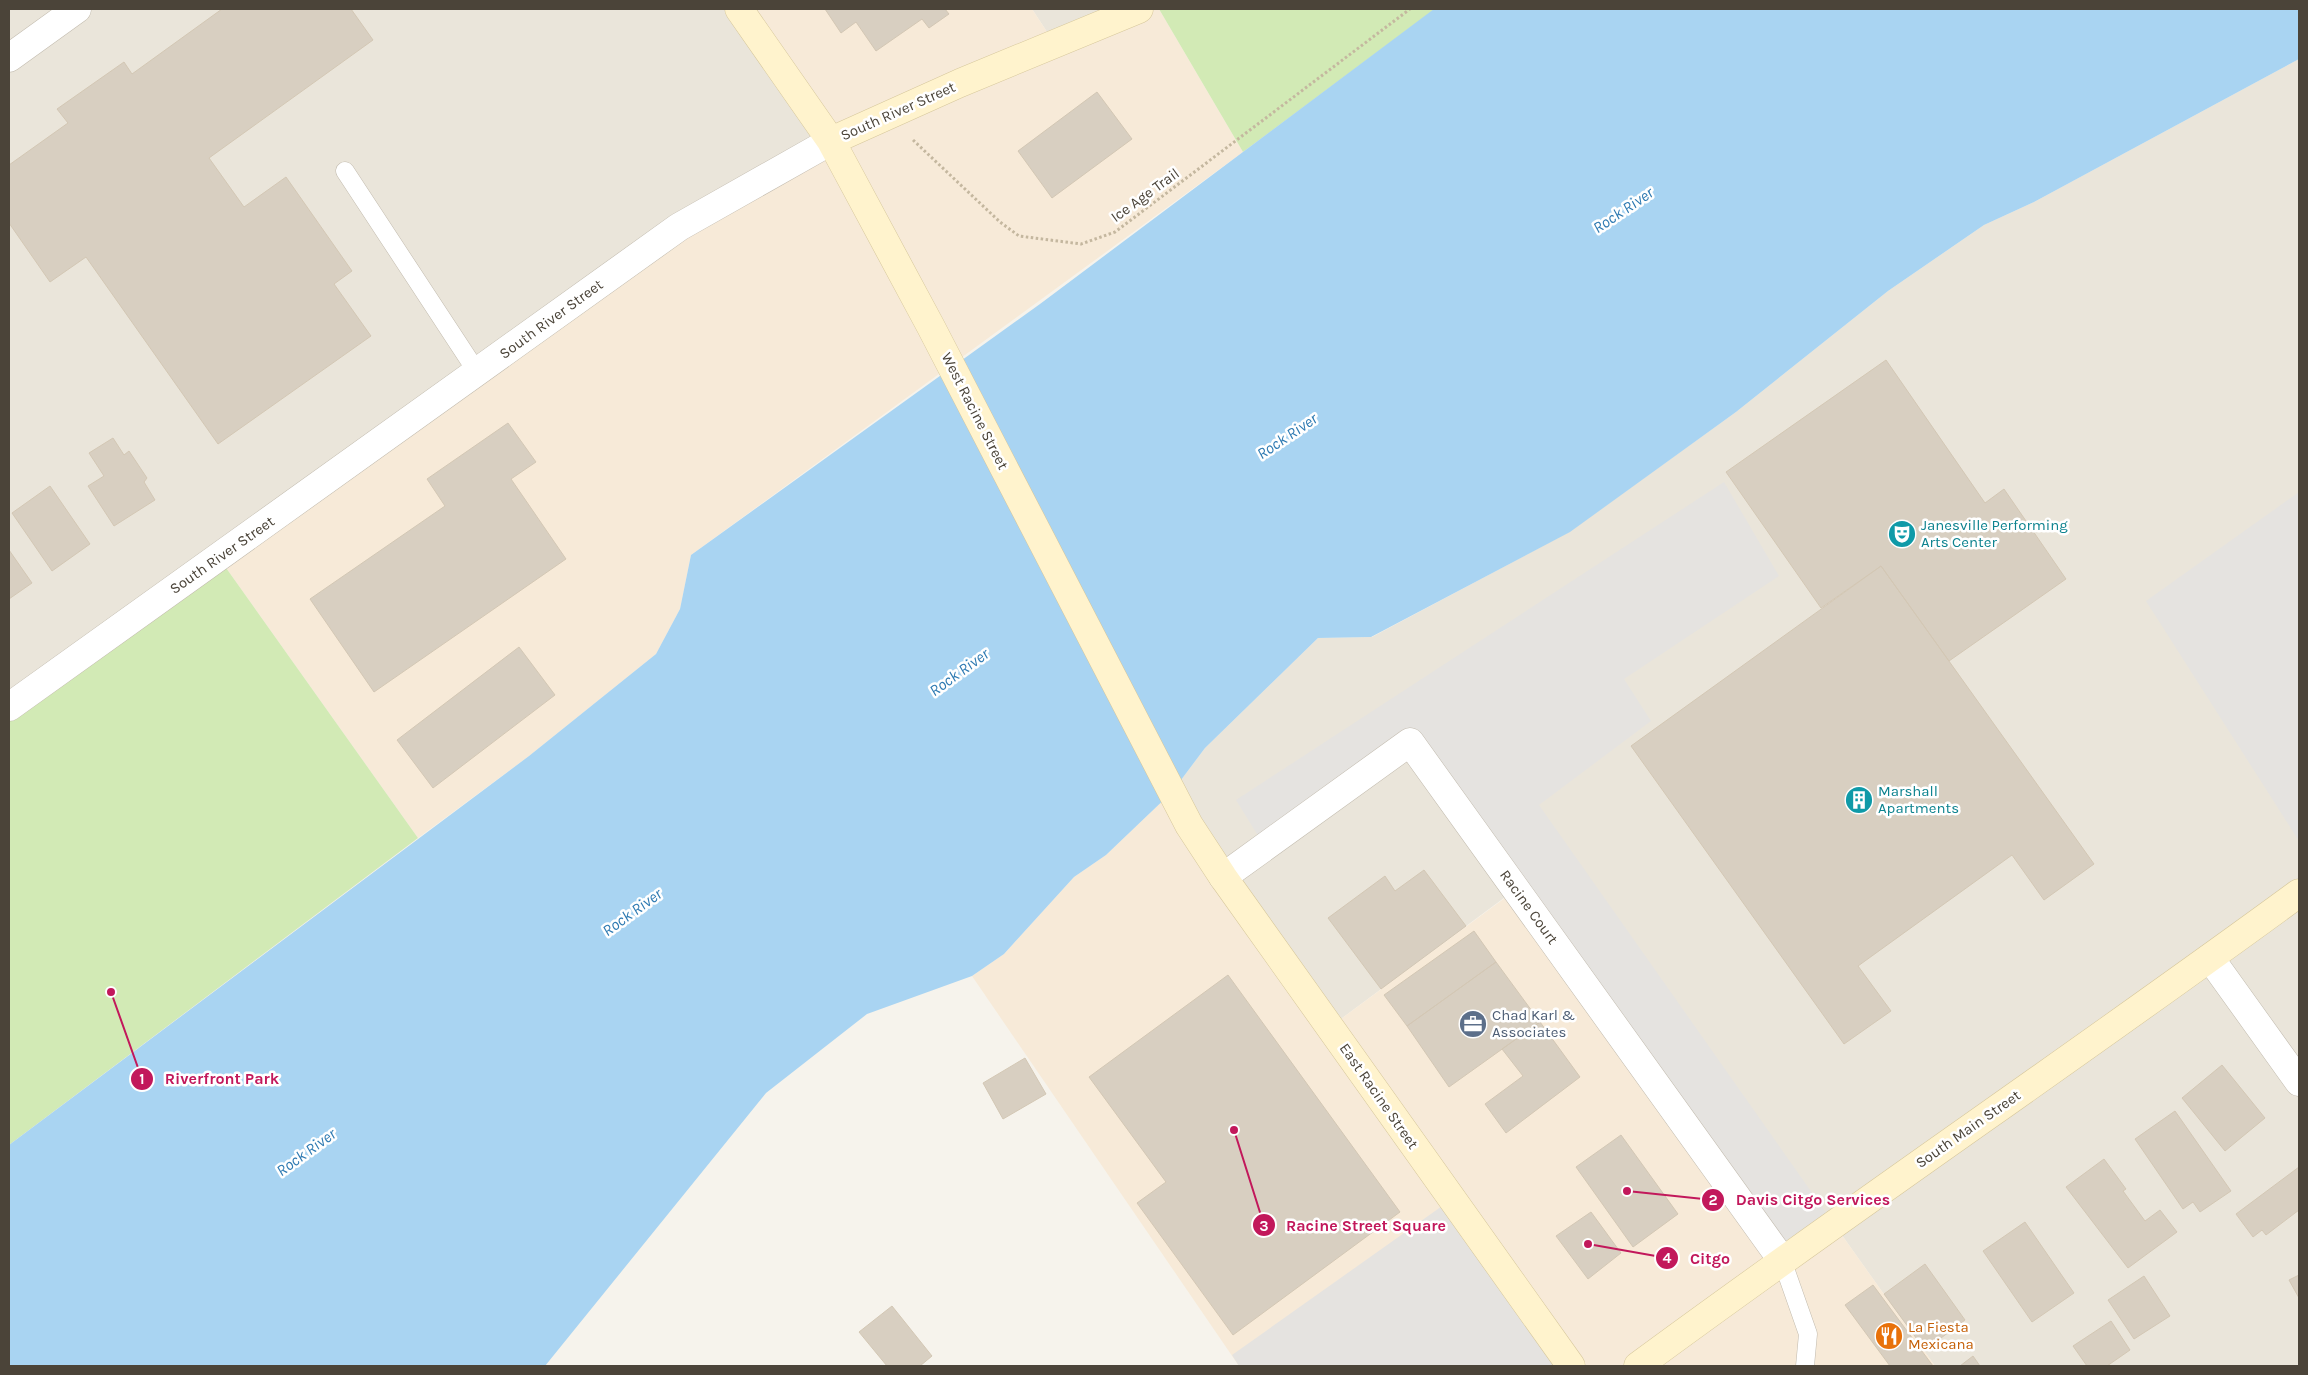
<svg xmlns="http://www.w3.org/2000/svg" width="2308" height="1375" font-family="Karla,sans-serif">
<rect width="100%" height="100%" fill="#f6f3ec"/>
<path fill="#eae5da" d="M9 9H739L831 141 9 707Z
M1032 9H1140L1055 44Z
M2299 59V1366H1935L1834 1224 1516 889 1330 1027 1172 792 1205 748 1318 638 1372 637 1569 532 1736 412 1888 291 1984 225 2034 202Z"/>
<path fill="#f7ead8" d="M739 9H1032L1055 44 1139 9H1159L1243 152 691 555 680 609 656 654 529 756 418 838 219 558 679 227 831 141Z
M1172 792 1330 1027 1517 889 1834 1224 1935 1366H1239L972 976 1004 954 1074 877 1106 855Z"/>
<path fill="#d2eab5" d="M1159 9H1435L1243 152Z
M219 558 418 838 9 1145V707Z"/>
<path fill="#e5e3e0" d="M1724 482 1779 576 1624 679 1651 721 1539 805 1834 1224 1782 1260 1410 743 1265 847 1236 800Z
M2299 492V841L2146 601Z
M1452 1199 1571 1366H1239L1232 1355Z"/>
<path fill="#a9d4f2" d="M1434 9H2299V59L2034 202 1984 225 1888 291 1736 412 1570 532 1371 637 1318 638 1205 748 1172 792 1106 855 1074 877 1004 954 972 976 867 1014 766 1093 545 1366H9V1145L529 756 656 654 680 609 691 555 1040 304Z"/>
<path fill="#d8cfc1" stroke="#d3c7b4" d="M222 9H351L373 40 209 158 244 207 286 177 352 271 334 284 371 336 218 444 86 257 50 282 9 223V165L68 123 57 109 124 62 132 74Z
M825 9H945L949 14 929 28 922 19 876 51 856 22 841 33Z
M1097 92 1132 139 1052 198 1018 151Z
M1886 360 1985 503 2004 489 2066 579 1949 661 1881 566 1821 608 1726 472Z
M508 423 536 462 511 479 566 559 374 692 310 599 445 506 427 479Z
M113 438 124 455 129 451 147 478 144 482 155 500 114 526 88 486 104 476 89 453Z
M50 486 90 544 52 571 12 513Z
M9 550 32 583 9 599Z
M1881 566 2094 864 2044 900 2012 855 1858 966 1891 1011 1844 1044 1631 746Z
M519 647 555 695 433 788 397 740Z
M1424 870 1466 926 1381 989 1328 918 1385 876 1395 891Z
M1474 931 1496 962 1407 1026 1384 995Z
M1496 962 1540 1022 1449 1087 1407 1026Z
M1228 975 1400 1212 1233 1335 1137 1203 1166 1182 1089 1077Z
M1540 1022 1580 1077 1506 1133 1485 1104 1523 1076 1502 1049Z
M1025 1058 1046 1094 1003 1119 983 1083Z
M2222 1065 2265 1118 2225 1151 2182 1098Z
M2175 1111 2231 1191 2200 1212 2193 1202 2183 1209 2135 1139Z
M1621 1135 1678 1214 1633 1247 1576 1167Z
M2104 1159 2126 1189 2123 1191 2145 1221 2160 1210 2177 1232 2128 1268 2066 1187Z
M2299 1167V1210L2266 1235 2262 1230 2253 1237 2236 1214Z
M1591 1212 1621 1253 1588 1279 1556 1236Z
M2025 1222 2074 1293 2032 1322 1983 1251Z
M1925 1264 1965 1320 1925 1350 1884 1294Z
M2299 1275V1298L2289 1280Z
M2144 1276 2170 1316 2134 1339 2108 1300Z
M1873 1285 1933 1366H1890L1845 1305Z
M892 1306 932 1356 920 1366H887L859 1332Z
M2111 1321 2130 1350 2107 1366H2087L2073 1346Z
M1973 1356 1980 1366H1960Z"/>
<g fill="none" stroke-linecap="round" stroke-linejoin="round">
<defs>
<path id="service" d="M345 171 477 372
M1782 1260 1808 1334 1805 1366"/>
<path id="minor" d="M9 58 77 9
M9 707 679 227 831 141
M1223 877 1410 742 1782 1260
M2210 958 2299 1082"/>
<path id="secondary" d="M739 9 831 141 931 327 1189 825 1223 877 1571 1366
M831 141 960 83 1139 9
M1638 1366C1856 1205 2081 1053 2299 893"/>
</defs>
<use href="#service" stroke="#c2bbae" stroke-width="19"/>
<use href="#minor" stroke="#c2bbae" stroke-width="29"/>
<use href="#secondary" stroke="#d6c79b" stroke-width="29"/>
<path stroke="#c4b79f" stroke-width="3" stroke-dasharray="2.5 2.5" stroke-linecap="butt" d="M913 140 1000 222 1019 236 1081 244 1115 232 1410 9"/>
<use href="#service" stroke="#fff" stroke-width="18"/>
<use href="#minor" stroke="#fff" stroke-width="28"/>
<use href="#secondary" stroke="#fff3cd" stroke-width="28"/>
</g>
<defs>
<symbol id="theatre-disc" viewBox="-11 -11 22 22"><circle r="9.5" fill="#0f9aa8" stroke="#fff"/><path d="M-5-5.5Q0-4 5-5.5V0Q5 5 0 6Q-5 5-5 0ZM-3.3-2.5H-1v1.5H-3.3ZM1-2.5H3.3v1.5H1ZM-2.8 1Q0 5.5 2.8 1Z" fill="#fff"/></symbol>
<symbol id="building-disc" viewBox="-11 -11 22 22"><circle r="9.5" fill="#0f9aa8" stroke="#fff"/><path d="M-4-6H4V6H1V3H-1V6H-4ZM-2.5-4.3h1.7v1.8h-1.7ZM.8-4.3h1.7v1.8H.8ZM-2.5-1h1.7V.8h-1.7ZM.8-1h1.7V.8H.8Z" fill="#fff"/></symbol>
<symbol id="office-disc" viewBox="-11 -11 22 22"><circle r="9.5" fill="#5c6f8a" stroke="#fff"/><path d="M-6-3h4V-5.5h4V-3h4V5H-6ZM-1-4.5V-3h2v-1.5ZM-6 0V1H6V0Z" fill="#fff"/></symbol>
<symbol id="restaurant-disc" viewBox="-11 -11 22 22"><circle r="9.5" fill="#e8710a" stroke="#fff"/><path d="M-5-6h1v4h1v-4h1v4h1v-4h1v5L-1.5 .5V6h-2V.5L-5-1ZM5-6V6H3V1.5H1.5Q1.5-4 5-6Z" fill="#fff"/></symbol>
</defs>
<g fill-rule="evenodd">
<use href="#theatre-disc" x="1886" y="518" width="32" height="32"/>
<use href="#building-disc" x="1843" y="784" width="32" height="32"/>
<use href="#office-disc" x="1457" y="1008" width="32" height="32"/>
<use href="#restaurant-disc" x="1873" y="1320" width="32" height="32"/>
</g>
<g text-anchor="middle" dominant-baseline="central" stroke-width="5" stroke-linejoin="round" paint-order="stroke">
<g font-size="15" fill="#4b4439" stroke="#fff">
<text transform="translate(898 111) rotate(-24)">South River Street</text>
<text transform="translate(1145 195) rotate(-36)">Ice Age Trail</text>
<text transform="translate(551 319) rotate(-36)">South River Street</text>
<text transform="translate(975 411) rotate(63)">West Racine Street</text>
<text transform="translate(222 555) rotate(-35)">South River Street</text>
<text transform="translate(1529 907) rotate(54)">Racine Court</text>
<text transform="translate(1379 1096) rotate(55)">East Racine Street</text>
<text transform="translate(1968 1129) rotate(-35)">South Main Street</text>
</g>
<g font-size="15" fill="#0d838f" stroke="#fff" text-anchor="start">
<text x="1921" y="525">Janesville Performing<tspan x="1921" dy="17">Arts Center</tspan></text>
<text x="1878" y="791">Marshall<tspan x="1878" dy="17">Apartments</tspan></text>
</g>
<g font-size="15" fill="#4e5e75" stroke="#fff" text-anchor="start">
<text x="1492" y="1015">Chad Karl &amp;<tspan x="1492" dy="17">Associates</tspan></text>
</g>
<g font-size="15" fill="#c56008" stroke="#fff" text-anchor="start">
<text x="1908" y="1327">La Fiesta<tspan x="1908" dy="17">Mexicana</tspan></text>
</g>
<g font-size="16" font-style="italic" fill="#2e7ab2" stroke="#fff">
<text transform="translate(1623 210) rotate(-34)">Rock River</text>
<text transform="translate(1287 436) rotate(-34)">Rock River</text>
<text transform="translate(959 672) rotate(-36)">Rock River</text>
<text transform="translate(632 912) rotate(-36)">Rock River</text>
<text transform="translate(306 1152) rotate(-36)">Rock River</text>
</g>
</g>
<path fill="none" stroke="#c2185b" stroke-width="2" d="M111 992L142 1079M1627 1191L1713 1200M1234 1130L1264 1225M1588 1244L1667 1258"/>
<g fill="#c2185b" stroke="#fff" stroke-width="2">
<circle cx="111" cy="992" r="5"/>
<circle cx="1627" cy="1191" r="5"/>
<circle cx="1234" cy="1130" r="5"/>
<circle cx="1588" cy="1244" r="5"/>
<circle cx="142" cy="1079" r="12"/>
<circle cx="1713" cy="1200" r="12"/>
<circle cx="1264" cy="1225" r="12"/>
<circle cx="1667" cy="1258" r="12"/>
</g>
<g font-size="15" text-anchor="middle" font-weight="bold" fill="#fff">
<text x="142" y="1084">1</text>
<text x="1713" y="1205">2</text>
<text x="1264" y="1231">3</text>
<text x="1667" y="1263">4</text>
</g>
<g font-size="16" text-anchor="middle" font-weight="bold" fill="#c2185b" stroke="#fff" stroke-width="5" stroke-linejoin="round" paint-order="stroke">
<text x="222" y="1084">Riverfront Park</text>
<text x="1813" y="1205">Davis Citgo Services</text>
<text x="1366" y="1231">Racine Street Square</text>
<text x="1710" y="1264">Citgo</text>
</g>
<rect width="2308" height="1375" fill="none" stroke="#4b4439" stroke-width="20"/>
</svg>
